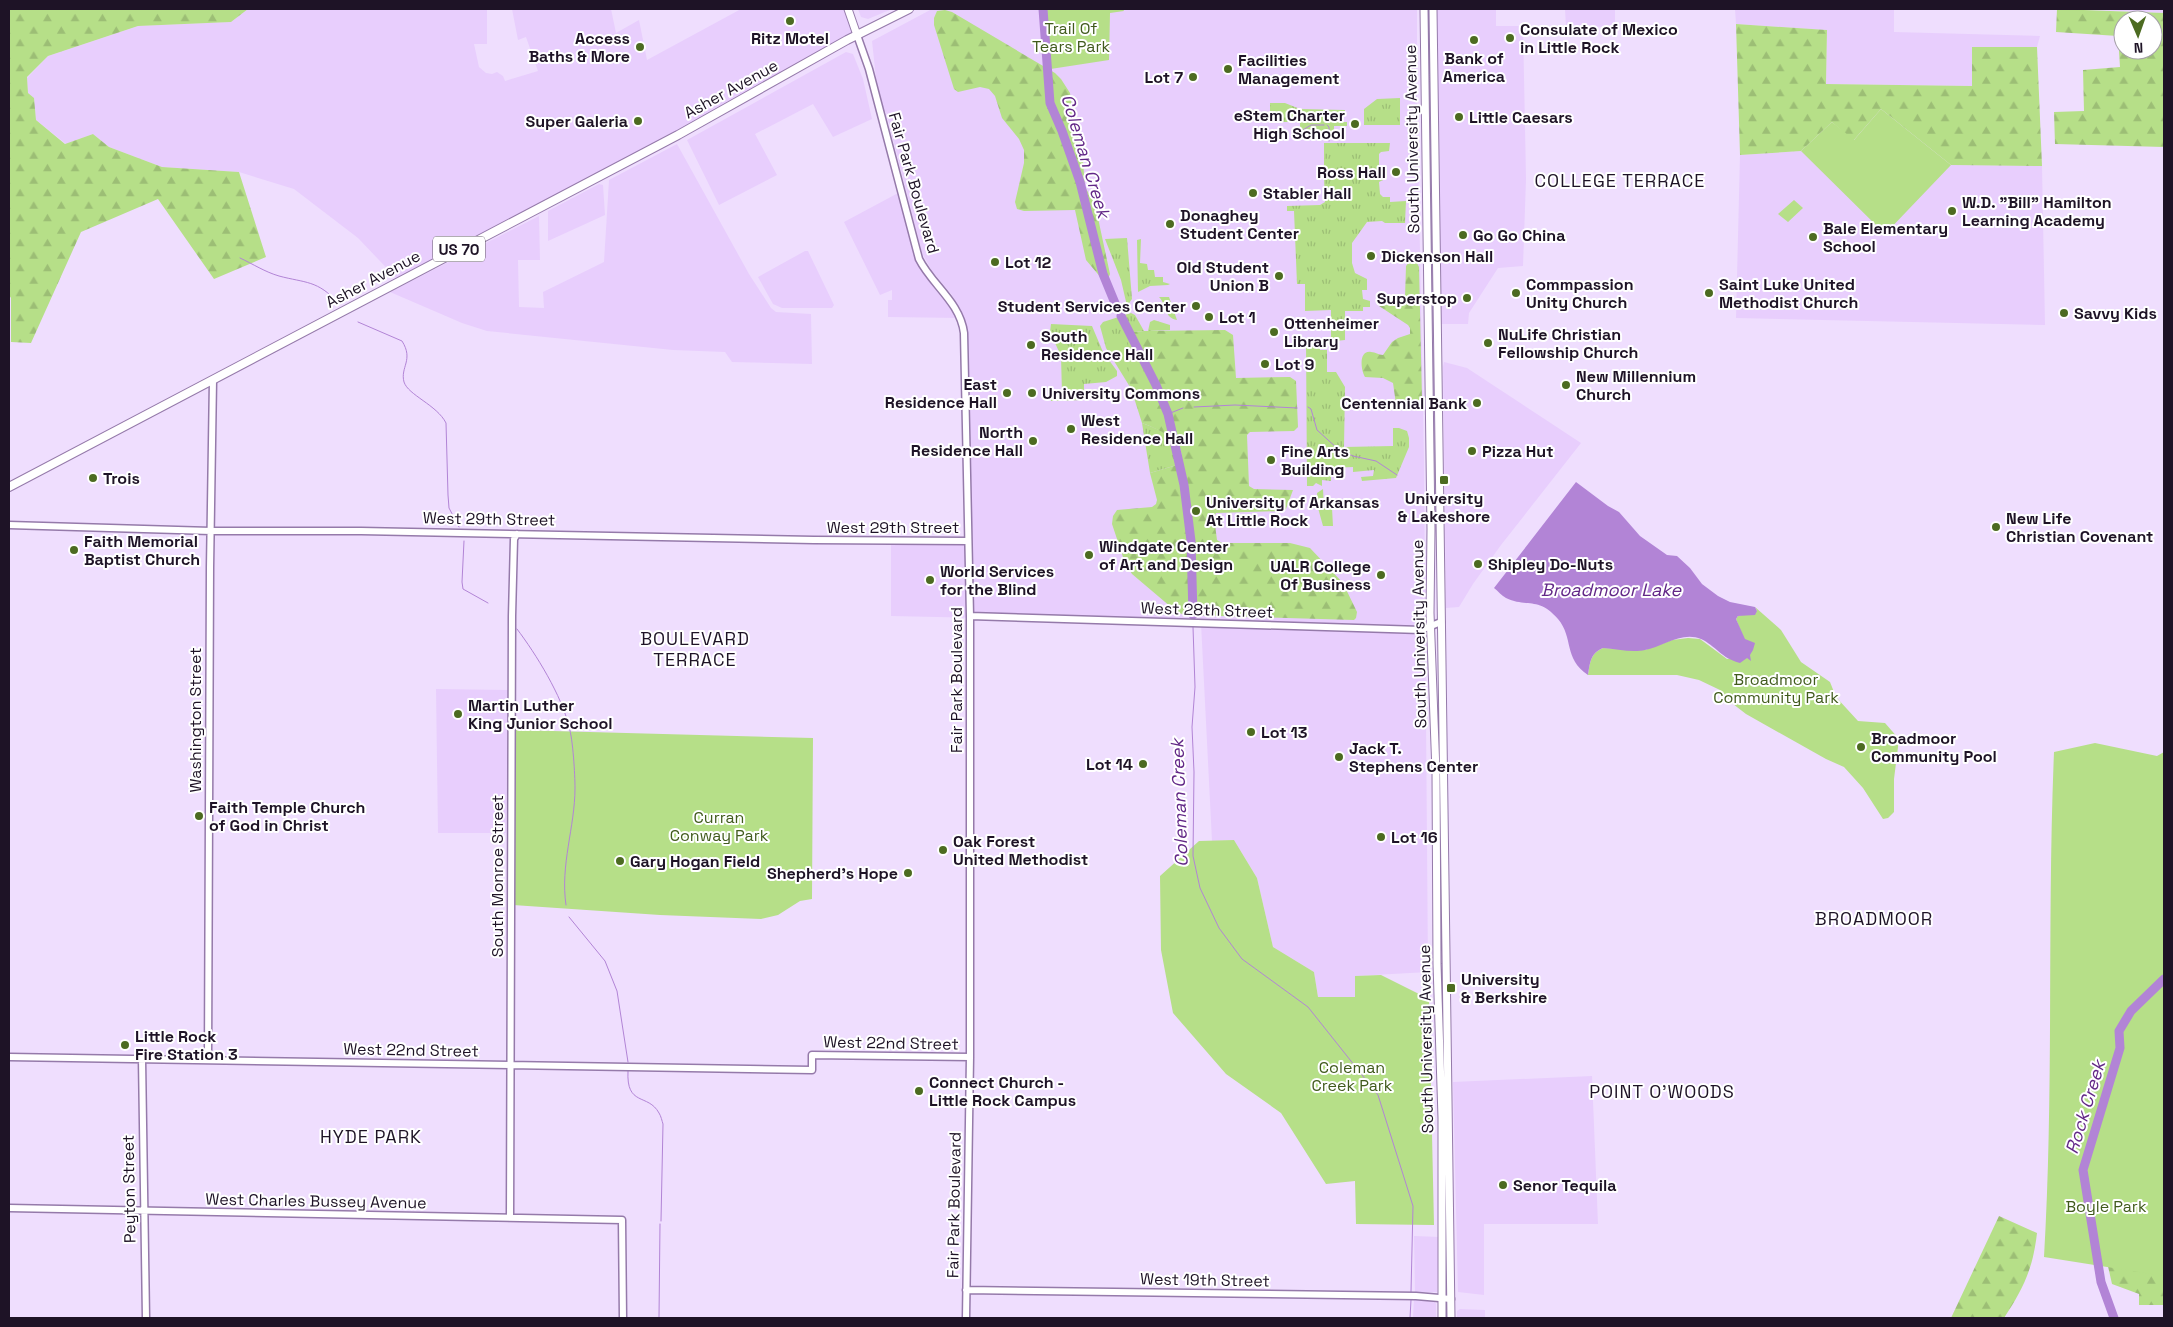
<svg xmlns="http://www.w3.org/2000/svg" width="2173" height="1327" font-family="'Space Grotesk',sans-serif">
<defs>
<pattern id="grass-tufts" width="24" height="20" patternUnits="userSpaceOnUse" patternTransform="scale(1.25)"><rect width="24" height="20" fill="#b6df88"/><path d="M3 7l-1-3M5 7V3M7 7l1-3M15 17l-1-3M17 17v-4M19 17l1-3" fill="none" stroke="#9cbe75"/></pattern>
<pattern id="forest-firs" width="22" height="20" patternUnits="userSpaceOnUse" patternTransform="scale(1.25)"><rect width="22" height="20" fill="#b6df88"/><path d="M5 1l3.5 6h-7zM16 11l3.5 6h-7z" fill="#9cbe75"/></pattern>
</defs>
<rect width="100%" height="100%" fill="#efdefe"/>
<path fill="#e8cefd" d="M248 9H487V44H474L479 67 486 73 492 74 497 72 503 76 505 81 538 71 526 37 518 40 512 9H611L616 33 639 20 647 60 741 9H848L857 35 399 281 358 238 294 189 239 172 162 167 109 147 93 134 66 144 36 120 34 99 28 93 27 78 48 56 138 26 231 22Z
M858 9H892L868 19 861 17Z
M932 9H1040L1043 56 1048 9H1417V99L1424 459 1428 972 1356 976V997H1318L1314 972 1273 947 1257 878 1234 840 1212 841 1201 623 891 616V540H968L964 319 952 295 932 271 922 253 886 112 880 115 872 41Z
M1433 9H1496V26H1523L1526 179 1523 266 1498 268 1469 313 1468 324H1437Z
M1565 9H1615V27L1566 26Z
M1735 9H1894V32L2040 36 2037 47H1972V86L1826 84 1827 30 1736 24Z
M2077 9H2164V13Z
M846 52 853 54 863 79 872 119 833 137 813 104 755 134 777 175 719 205 687 140Z
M677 144 749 274 771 308 776 312 811 314 812 364 732 362 725 352 673 350 487 331 462 323 390 292 539 216 540 260H518L519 307 544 308 543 292 604 262 609 180Z
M1801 151 1951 165 2042 166 2045 325 1736 318 1740 155Z
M599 184 603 185 605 215 548 241V211Z
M900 192 919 259 960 318 888 317V300H892V290L880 295 844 222Z
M805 251H808L834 305 832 308H782L773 304 758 277Z
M1444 362 1467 368 1581 443 1501 545 1473 584 1459 607 1446 608 1443 367Z
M436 689 508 690 506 833H438Z
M1592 1076 1598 1224H1484V1295L1458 1292 1453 1082Z
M1414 1236 1439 1237 1437 1292H1415Z
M1414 1299H1433L1436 1304V1318H1413Z
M1460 1309 1485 1310V1318H1457V1311Z"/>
<path fill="url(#grass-tufts)" d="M1400 98V125H1364V109L1377 99Z
M1270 103H1285L1300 109 1345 110V113H1332V122H1347V126H1334V131H1332L1334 136H1327L1326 131H1300V122H1270Z
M1324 143H1390L1389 151 1381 152 1379 154V169L1387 170V178L1379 182 1380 194 1383 197H1390V202L1406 201 1405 223H1385L1382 221 1367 222 1352 243V263L1355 273 1367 279V290H1362L1363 299 1370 301V307H1363V311H1345V340L1327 342V345L1320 346V350H1327V372H1336L1345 387 1344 447 1393 446V428H1399L1407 431 1409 438V447L1396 478 1362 481 1361 477 1373 476 1374 470 1353 472V467L1331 468V481L1322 480V486L1316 483 1313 486H1307L1306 340 1331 339V310L1305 311V284H1297L1294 211H1287V206L1320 205 1325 202 1324 177H1327V168L1324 167Z
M1127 238 1132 299 1127 306 1121 280 1105 239Z
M1141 239 1140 263 1147 264 1148 270H1154L1155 277H1163V282L1170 284 1168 285 1150 286 1138 292 1137 240Z
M1159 297H1169L1177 320C1164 318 1167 305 1159 297Z
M1131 313 1135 315 1144 331 1134 332 1129 378 1130 387 1106 348 1100 326 1103 322Z
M1154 320 1170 325V330L1148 331 1150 322Z
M1051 324 1092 326 1103 352 1117 371V376L1106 382 1084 384V400L1051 401V394H1062L1061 356 1050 332Z
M1142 423C1159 430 1178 435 1181 456L1177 465 1150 473Z
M1323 489 1324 508H1332L1333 526H1323L1318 508 1317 493Z"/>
<path fill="url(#forest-firs)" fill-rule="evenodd" d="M9 9H248L231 22 138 26 48 56 27 77 28 93 34 98 36 120 65 144 93 134 109 147 162 167 239 172 266 257 214 279 158 199 81 232 31 343 11 342V298L9 295Z
M2057 9 2164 13V147L2055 144 2054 112 2084 111 2083 70 2120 67 2118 36 2056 32ZM2123 20H2153V50H2123Z
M945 10 952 12 1055 73 1061 79 1070 93 1075 127 1082 148 1085 187 1095 204 1110 274 1108 279H1102L1086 260 1075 210 1024 211 1017 209 1015 202 1024 163V150L1019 139 1002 118 995 96 989 89 980 87 958 92 954 89 934 25V18L937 11Z
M1736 24 1827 30 1826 84 1972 86V47H2037L2042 166 1951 165 1881 109 1853 141 1832 122 1801 151 1740 155Z
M1410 261H1416L1419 267 1422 399 1419 408 1403 409 1396 404 1393 383 1383 378 1365 377C1361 371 1358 350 1371 352 1376 352 1378 355 1383 355L1392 342 1398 338 1410 334V328L1408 325 1379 306 1399 303 1402 298 1405 297 1406 266Z
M1225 330 1233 335 1236 378 1290 377 1296 381 1298 427 1294 431 1250 432 1247 435 1249 486 1254 489 1293 490 1286 509 1283 511 1216 513 1214 517 1217 540 1222 543H1290L1310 548 1343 583 1357 612 1356 618 1354 620 1187 615 1178 613 1132 574 1125 563 1112 524 1113 516 1117 510 1152 507 1156 504 1157 500 1150 473 1177 465C1194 443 1157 429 1142 423L1129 382 1128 339 1134 332 1144 331Z
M2164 1175V1305H2139V1294L2112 1284 2096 1213Z
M1999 1216 2037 1233C2033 1269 2023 1289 2004 1318H1951Z"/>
<path fill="#b6df88" d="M1040 9H1123L1124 11 1110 13 1109 60 1044 70Z
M1881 109 1951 165 1885 234 1801 151 1832 122 1854 140Z
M1794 200 1803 208 1788 222 1778 214Z
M1755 607 1781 630 1801 662 1830 682 1836 697 1858 721 1885 723 1899 739 1894 779V812L1888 818 1883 819 1863 788 1844 767 1826 759 1746 714 1733 704 1720 690 1699 680 1677 675H1588C1590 664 1590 653 1603 648L1645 650 1672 640 1688 638 1700 639 1727 659 1750 655 1736 619 1738 616 1757 611Z
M516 730 813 738 812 899 800 901 778 915 761 919 660 915 513 905Z
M2095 743 2157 756 2164 752V1276L2044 1257C2054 1089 2047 920 2054 752Z
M1234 840 1257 878 1273 947 1314 972 1318 997H1355V976L1381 975 1429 999 1434 1225 1356 1224 1355 1181 1326 1184 1281 1113 1226 1074 1173 1013 1161 950 1160 876 1199 841Z"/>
<path fill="#b284d6" d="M1576 482 1608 506 1619 512 1640 536 1667 555 1677 556 1690 568 1702 584 1718 596 1730 602 1755 607 1757 611 1755 615 1738 616 1736 619 1745 639 1755 643 1753 650 1750 655 1751 661 1747 658 1740 663C1721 658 1716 646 1701 639 1682 631 1662 647 1645 650 1633 653 1616 649 1603 648 1590 653 1590 664 1588 675 1563 658 1574 638 1558 619 1538 596 1527 608 1506 598 1502 596 1498 591 1494 588Z"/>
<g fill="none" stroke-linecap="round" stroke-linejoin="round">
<path stroke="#b284d6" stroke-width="1" d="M1327 125 1329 127V135
M1303 130 1311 125H1324
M1329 137V141
M240 258C253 264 265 272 279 276 305 283 318 280 338 303
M358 322 402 341C414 360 400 367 404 382 408 395 437 405 446 423L448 495 449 508 459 527
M1194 407 1235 405 1297 408
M1308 407 1311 409 1317 430 1338 449 1353 456 1376 461 1397 475
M1168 414 1183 408
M464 541 462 582 463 589 488 603
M1193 627 1195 687 1192 727 1194 772 1193 856 1200 888 1219 928 1242 959 1308 1007 1378 1095 1413 1206 1411 1292
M517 629C536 654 562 696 569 727 573 739 575 775 575 788 575 827 560 865 566 905
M569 917 605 961 617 991 628 1062
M628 1071C626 1107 648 1093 659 1113 661 1116 662 1121 663 1124L661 1221
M659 1318 660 1224
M1410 1318 1411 1300"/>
<path stroke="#b284d6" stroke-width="9" d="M1043 9 1050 103 1062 131 1080 182 1103 274 1117 308
M1121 316 1156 385 1168 414 1184 485 1191 541 1193 615
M2114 1318 2101 1282 2083 1170 2120 1048 2119 1031 2131 1011 2164 979"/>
<defs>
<path id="tertiary" d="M857 35 869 69 919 259C932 285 960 302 964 333L970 616V1057L966 1318
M9 525 211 531H361L814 540 968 541
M970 616 1421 630 1441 622
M9 1057 812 1070V1055L970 1057
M142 1059 146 1318
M208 1060 210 568 213 380
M9 1208 622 1220 623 1318
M510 1218 512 616 514 539 517 534
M966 1290 1416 1296 1451 1299"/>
<path id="secondary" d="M848 9 857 35
M1424 9 1431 529 1430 613 1436 772 1437 964 1442 1118V1318
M1433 9 1451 1318"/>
<path id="primary" d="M9 487 678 135 847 40 909 9"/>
</defs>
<use href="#tertiary" stroke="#957aaa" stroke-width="9"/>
<use href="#secondary" stroke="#957aaa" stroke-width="9"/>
<use href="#primary" stroke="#957aaa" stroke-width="10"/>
<use href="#tertiary" stroke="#fff" stroke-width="6"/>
<use href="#secondary" stroke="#fff" stroke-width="7"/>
<use href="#primary" stroke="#fff" stroke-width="8"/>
</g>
<g fill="#4c6b21" stroke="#fff" stroke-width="2">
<circle cx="790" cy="21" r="5"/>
<circle cx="1510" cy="38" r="5"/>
<circle cx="1474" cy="40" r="5"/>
<circle cx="640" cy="47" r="5"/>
<circle cx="1228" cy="69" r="5"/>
<circle cx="1193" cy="77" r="5"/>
<circle cx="1459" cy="117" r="5"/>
<circle cx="638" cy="121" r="5"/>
<circle cx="1355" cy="124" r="5"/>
<circle cx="1396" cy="172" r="5"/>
<circle cx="1253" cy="193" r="5"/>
<circle cx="1952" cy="211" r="5"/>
<circle cx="1170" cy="224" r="5"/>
<circle cx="1463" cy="235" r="5"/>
<circle cx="1813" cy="237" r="5"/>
<circle cx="1371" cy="256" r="5"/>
<circle cx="995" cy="262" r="5"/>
<circle cx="1279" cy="276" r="5"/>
<circle cx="1516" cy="293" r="5"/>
<circle cx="1709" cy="293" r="5"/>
<circle cx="1467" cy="298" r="5"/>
<circle cx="1196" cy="306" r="5"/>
<circle cx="2064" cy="313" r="5"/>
<circle cx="1209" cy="317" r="5"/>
<circle cx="1274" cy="332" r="5"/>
<circle cx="1488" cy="343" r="5"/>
<circle cx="1031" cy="345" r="5"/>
<circle cx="1265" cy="364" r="5"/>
<circle cx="1566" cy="385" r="5"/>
<circle cx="1007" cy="393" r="5"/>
<circle cx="1032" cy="393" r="5"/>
<circle cx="1477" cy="403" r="5"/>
<circle cx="1071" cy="429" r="5"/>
<circle cx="1033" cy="441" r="5"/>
<circle cx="1472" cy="451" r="5"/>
<circle cx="1271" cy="460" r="5"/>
<circle cx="93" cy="478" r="5"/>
<rect x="1439" y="475" width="10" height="10" rx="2.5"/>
<circle cx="1196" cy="511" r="5"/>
<circle cx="1996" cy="527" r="5"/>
<circle cx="74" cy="550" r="5"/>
<circle cx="1089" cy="555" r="5"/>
<circle cx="1478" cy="564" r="5"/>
<circle cx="1381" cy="575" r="5"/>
<circle cx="930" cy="580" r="5"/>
<circle cx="458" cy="714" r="5"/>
<circle cx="1251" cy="732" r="5"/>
<circle cx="1861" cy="747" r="5"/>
<circle cx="1339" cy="757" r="5"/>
<circle cx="1143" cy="764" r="5"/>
<circle cx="199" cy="816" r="5"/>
<circle cx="1381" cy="837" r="5"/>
<circle cx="943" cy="850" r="5"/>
<circle cx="620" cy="861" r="5"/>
<circle cx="908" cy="873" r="5"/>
<rect x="1446" y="983" width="10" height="10" rx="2.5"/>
<circle cx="125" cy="1045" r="5"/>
<circle cx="919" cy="1091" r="5"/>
<circle cx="1503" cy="1185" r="5"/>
</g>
<g text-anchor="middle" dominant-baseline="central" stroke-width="4" stroke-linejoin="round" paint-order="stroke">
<rect fill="#fff" stroke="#625a67" stroke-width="1" x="433" y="236.5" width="52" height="25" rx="4"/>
<g font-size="15" font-weight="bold" fill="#1e1326">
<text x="459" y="249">US 70</text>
</g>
<g font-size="16" fill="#415b1d" stroke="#fff">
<text x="1071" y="28">Trail Of<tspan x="1071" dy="18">Tears Park</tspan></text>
<text x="1776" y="679">Broadmoor<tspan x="1776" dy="18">Community Park</tspan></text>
<text x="719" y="817">Curran<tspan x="719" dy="18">Conway Park</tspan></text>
<text x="1352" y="1067">Coleman<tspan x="1352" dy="18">Creek Park</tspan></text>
<text x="2106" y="1206">Boyle Park</text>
</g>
<g font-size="16" font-weight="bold" fill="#1e1326" stroke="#fff" text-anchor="start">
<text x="1520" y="29">Consulate of Mexico<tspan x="1520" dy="18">in Little Rock</tspan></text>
<text x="630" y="38" text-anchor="end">Access<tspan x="630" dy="18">Baths &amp; More</tspan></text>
<text x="790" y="38" text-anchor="middle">Ritz Motel</text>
<text x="1474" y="58" text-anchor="middle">Bank of<tspan x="1474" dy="18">America</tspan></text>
<text x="1238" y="60">Facilities<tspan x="1238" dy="18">Management</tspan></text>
<text x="1183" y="77" text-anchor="end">Lot 7</text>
<text x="1345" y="115" text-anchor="end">eStem Charter<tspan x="1345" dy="18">High School</tspan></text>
<text x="1469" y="117">Little Caesars</text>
<text x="628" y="121" text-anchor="end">Super Galeria</text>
<text x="1386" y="172" text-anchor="end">Ross Hall</text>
<text x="1263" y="193">Stabler Hall</text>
<text x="1962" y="202">W.D. "Bill" Hamilton<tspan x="1962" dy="18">Learning Academy</tspan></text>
<text x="1180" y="215">Donaghey<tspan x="1180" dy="18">Student Center</tspan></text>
<text x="1823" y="228">Bale Elementary<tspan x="1823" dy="18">School</tspan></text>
<text x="1473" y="235">Go Go China</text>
<text x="1381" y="256">Dickenson Hall</text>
<text x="1005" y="262">Lot 12</text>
<text x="1269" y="267" text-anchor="end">Old Student<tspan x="1269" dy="18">Union B</tspan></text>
<text x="1526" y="284">Commpassion<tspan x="1526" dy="18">Unity Church</tspan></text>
<text x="1719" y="284">Saint Luke United<tspan x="1719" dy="18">Methodist Church</tspan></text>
<text x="1457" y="298" text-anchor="end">Superstop</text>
<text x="1186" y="306" text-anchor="end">Student Services Center</text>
<text x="2074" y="313">Savvy Kids</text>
<text x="1219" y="317">Lot 1</text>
<text x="1284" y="323">Ottenheimer<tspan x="1284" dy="18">Library</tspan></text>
<text x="1498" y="334">NuLife Christian<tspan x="1498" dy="18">Fellowship Church</tspan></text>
<text x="1041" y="336">South<tspan x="1041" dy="18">Residence Hall</tspan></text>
<text x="1275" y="364">Lot 9</text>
<text x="1576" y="376">New Millennium<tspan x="1576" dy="18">Church</tspan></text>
<text x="997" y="384" text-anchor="end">East<tspan x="997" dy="18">Residence Hall</tspan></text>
<text x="1042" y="393">University Commons</text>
<text x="1467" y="403" text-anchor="end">Centennial Bank</text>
<text x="1081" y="420">West<tspan x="1081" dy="18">Residence Hall</tspan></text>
<text x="1023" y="432" text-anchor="end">North<tspan x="1023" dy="18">Residence Hall</tspan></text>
<text x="1281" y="451">Fine Arts<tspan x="1281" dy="18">Building</tspan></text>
<text x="1482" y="451">Pizza Hut</text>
<text x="103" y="478">Trois</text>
<text x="1444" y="498" text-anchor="middle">University<tspan x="1444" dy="18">&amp; Lakeshore</tspan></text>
<text x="1206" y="502">University of Arkansas<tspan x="1206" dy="18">At Little Rock</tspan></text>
<text x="2006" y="518">New Life<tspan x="2006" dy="18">Christian Covenant</tspan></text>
<text x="84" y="541">Faith Memorial<tspan x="84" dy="18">Baptist Church</tspan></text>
<text x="1099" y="546">Windgate Center<tspan x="1099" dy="18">of Art and Design</tspan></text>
<text x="1488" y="564">Shipley Do-Nuts</text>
<text x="1371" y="566" text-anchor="end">UALR College<tspan x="1371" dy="18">Of Business</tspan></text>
<text x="940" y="571">World Services<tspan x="940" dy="18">for the Blind</tspan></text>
<text x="468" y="705">Martin Luther<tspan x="468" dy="18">King Junior School</tspan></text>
<text x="1261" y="732">Lot 13</text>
<text x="1871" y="738">Broadmoor<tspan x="1871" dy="18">Community Pool</tspan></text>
<text x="1349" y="748">Jack T.<tspan x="1349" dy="18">Stephens Center</tspan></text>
<text x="1133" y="764" text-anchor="end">Lot 14</text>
<text x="209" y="807">Faith Temple Church<tspan x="209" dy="18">of God in Christ</tspan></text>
<text x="1391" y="837">Lot 16</text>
<text x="953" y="841">Oak Forest<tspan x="953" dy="18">United Methodist</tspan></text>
<text x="630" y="861">Gary Hogan Field</text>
<text x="898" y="873" text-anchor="end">Shepherd's Hope</text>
<text x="1461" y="979">University<tspan x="1461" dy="18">&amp; Berkshire</tspan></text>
<text x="135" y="1036">Little Rock<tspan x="135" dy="18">Fire Station 3</tspan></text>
<text x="929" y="1082">Connect Church -<tspan x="929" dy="18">Little Rock Campus</tspan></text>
<text x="1513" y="1185">Senor Tequila</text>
</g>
<g font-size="16" fill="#1e1326" stroke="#fff">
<text transform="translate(731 89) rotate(-29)">Asher Avenue</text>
<text transform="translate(1412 139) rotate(-91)">South University Avenue</text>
<text transform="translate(914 183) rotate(74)">Fair Park Boulevard</text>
<text transform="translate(373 279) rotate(-28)">Asher Avenue</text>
<text transform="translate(489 519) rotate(1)">West 29th Street</text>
<text x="893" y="527">West 29th Street</text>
<text transform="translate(1207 610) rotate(2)">West 28th Street</text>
<text transform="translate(1419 634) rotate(-91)">South University Avenue</text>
<text transform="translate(956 680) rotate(-90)">Fair Park Boulevard</text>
<text transform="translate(195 720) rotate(-90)">Washington Street</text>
<text transform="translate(497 876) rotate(-90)">South Monroe Street</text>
<text transform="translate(1426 1039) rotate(-91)">South University Avenue</text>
<text transform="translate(891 1043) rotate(1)">West 22nd Street</text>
<text transform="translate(411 1050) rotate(1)">West 22nd Street</text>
<text transform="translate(129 1189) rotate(-91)">Peyton Street</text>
<text transform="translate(316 1201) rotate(1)">West Charles Bussey Avenue</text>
<text transform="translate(954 1205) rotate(-89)">Fair Park Boulevard</text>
<text transform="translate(1205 1280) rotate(1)">West 19th Street</text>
</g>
<g font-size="18" font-style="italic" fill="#622787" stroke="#fff">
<text transform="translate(1086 156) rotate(73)">Coleman Creek</text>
<text x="1611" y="589">Broadmoor Lake</text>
<text transform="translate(1179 803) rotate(-92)">Coleman Creek</text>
<text transform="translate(2085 1107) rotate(-73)">Rock Creek</text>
</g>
<g font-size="18" letter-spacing="1" fill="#1e1326" stroke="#fff">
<text x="1620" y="180">COLLEGE TERRACE</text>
<text x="695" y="638">BOULEVARD<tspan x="695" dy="21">TERRACE</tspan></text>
<text x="1874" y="918">BROADMOOR</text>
<text x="1662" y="1091">POINT O'WOODS</text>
<text x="371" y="1136">HYDE PARK</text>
</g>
</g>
<rect width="2173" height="1327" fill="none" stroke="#1e1326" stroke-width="20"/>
<g transform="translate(2138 35) rotate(178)"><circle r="24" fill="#ffffff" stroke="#a5a1a8"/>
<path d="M0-4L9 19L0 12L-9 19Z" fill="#4c6b21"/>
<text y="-8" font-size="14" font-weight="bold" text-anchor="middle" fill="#1e1326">N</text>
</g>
</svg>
